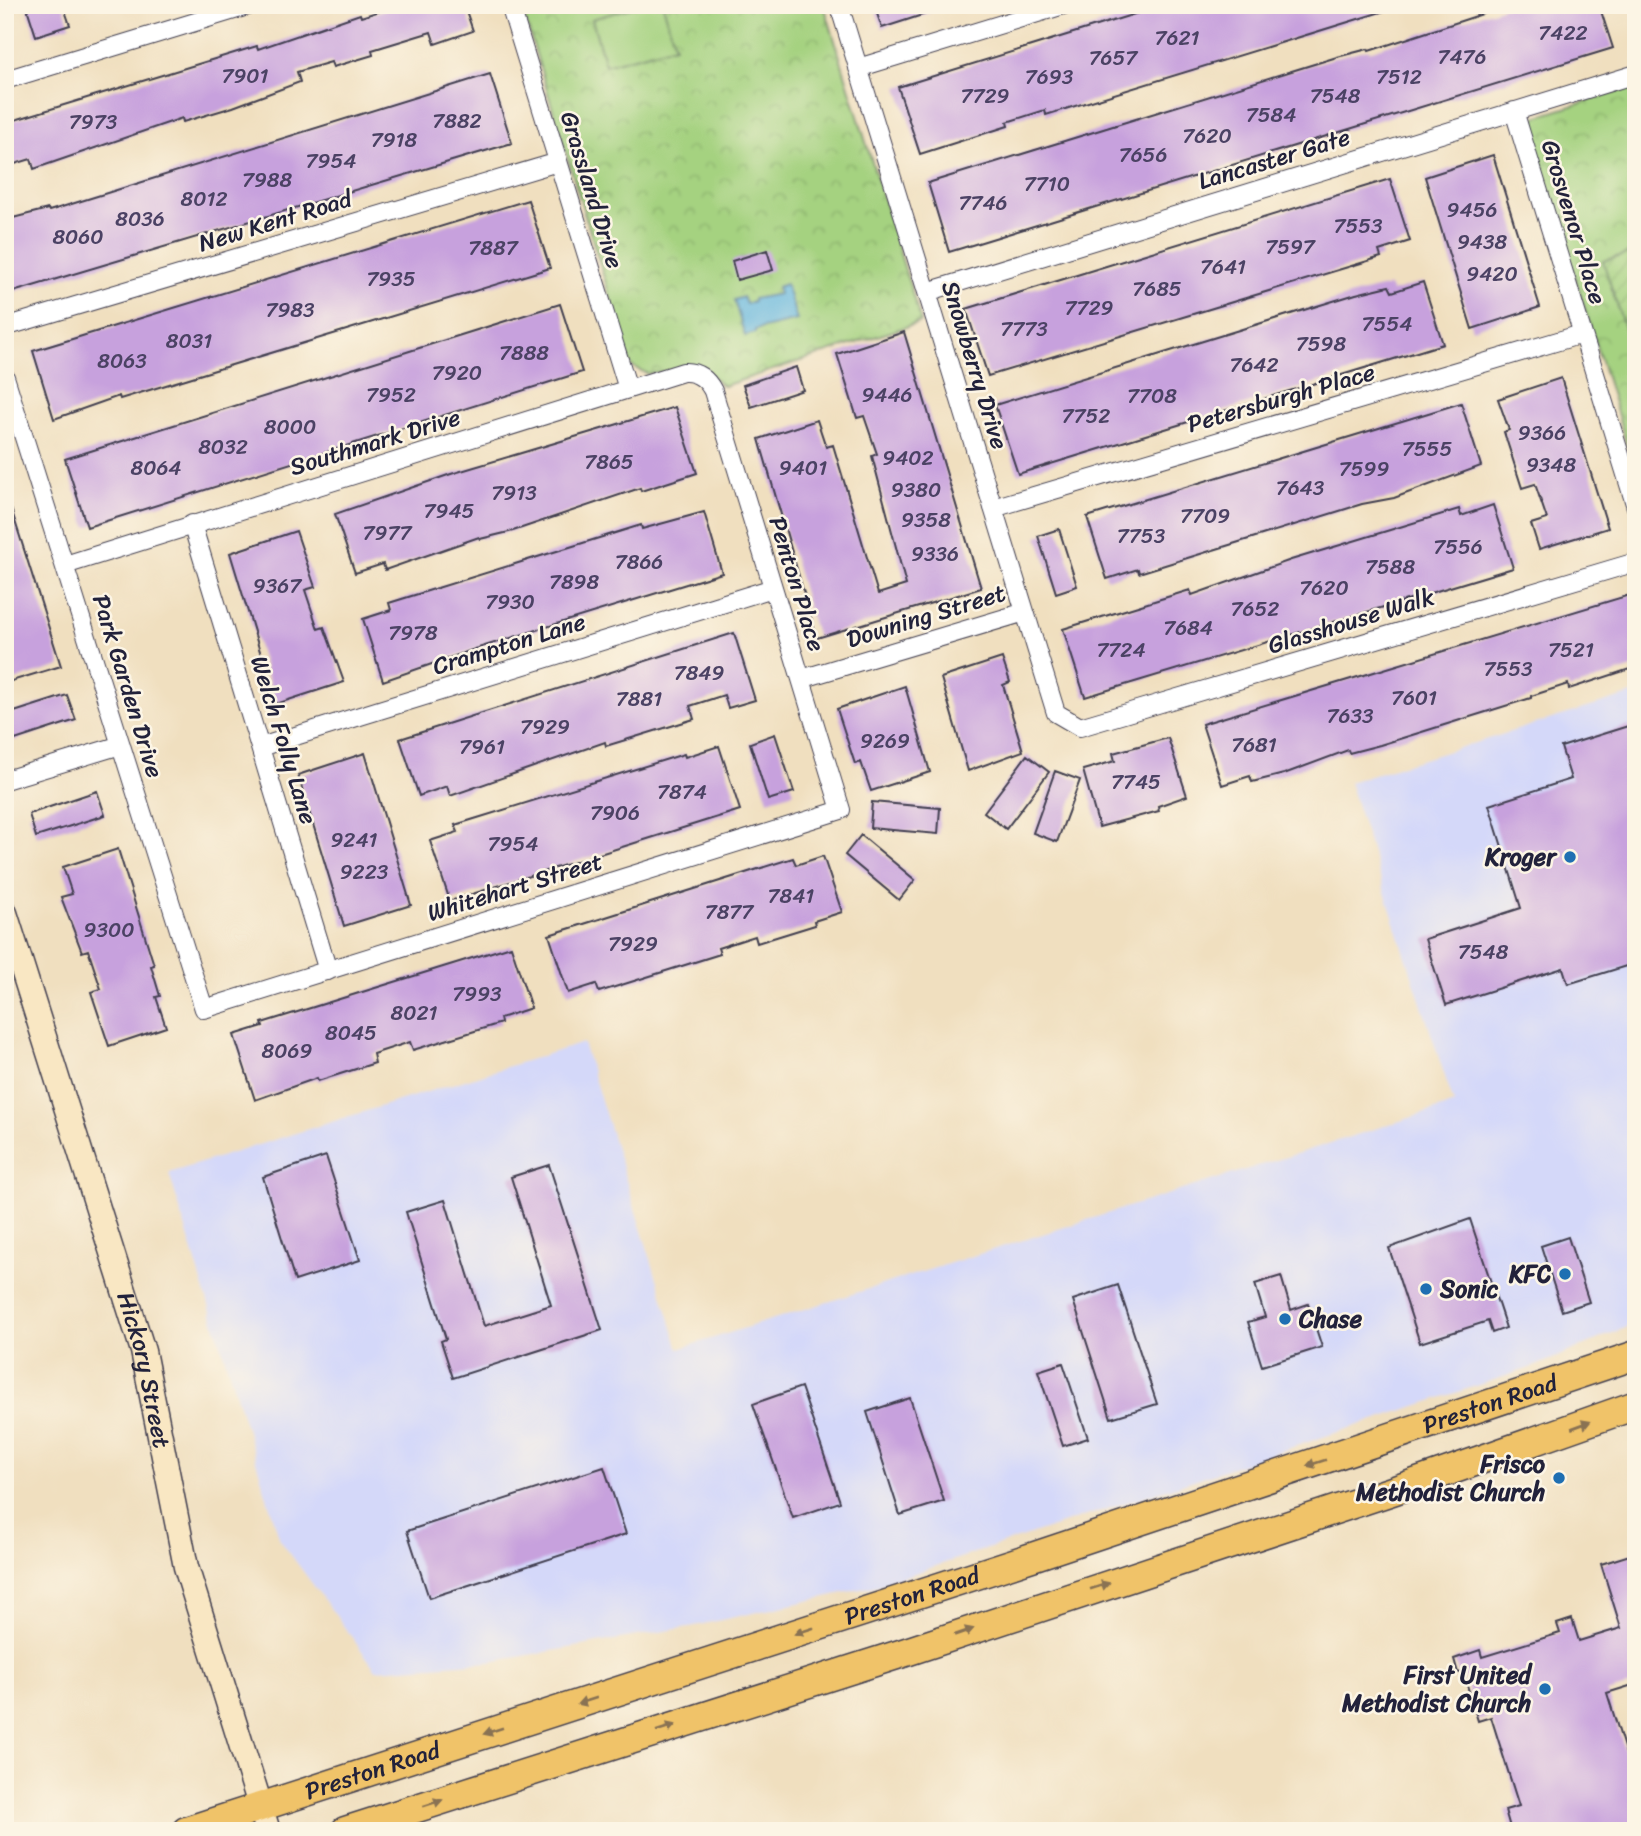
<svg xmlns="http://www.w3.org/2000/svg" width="1641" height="1836" font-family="Sriracha,sans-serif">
<defs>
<pattern id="park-crowns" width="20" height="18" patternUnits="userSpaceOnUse" patternTransform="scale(1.75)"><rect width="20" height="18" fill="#a5d280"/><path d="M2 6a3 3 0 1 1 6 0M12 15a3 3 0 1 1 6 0" fill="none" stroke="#8eb470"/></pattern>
<pattern id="garden-furrows" width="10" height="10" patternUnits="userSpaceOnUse" patternTransform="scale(1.75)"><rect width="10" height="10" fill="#a5d280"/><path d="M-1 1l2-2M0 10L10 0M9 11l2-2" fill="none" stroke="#8eb470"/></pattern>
</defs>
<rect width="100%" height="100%" fill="#fcf5e5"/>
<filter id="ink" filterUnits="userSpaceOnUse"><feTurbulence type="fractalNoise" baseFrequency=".0143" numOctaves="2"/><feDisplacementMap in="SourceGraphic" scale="14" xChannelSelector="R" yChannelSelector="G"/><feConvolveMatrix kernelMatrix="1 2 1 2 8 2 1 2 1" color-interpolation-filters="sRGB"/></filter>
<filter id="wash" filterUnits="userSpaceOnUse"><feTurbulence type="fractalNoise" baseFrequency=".00686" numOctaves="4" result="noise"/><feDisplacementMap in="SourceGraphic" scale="28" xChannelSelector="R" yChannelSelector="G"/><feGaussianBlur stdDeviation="1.57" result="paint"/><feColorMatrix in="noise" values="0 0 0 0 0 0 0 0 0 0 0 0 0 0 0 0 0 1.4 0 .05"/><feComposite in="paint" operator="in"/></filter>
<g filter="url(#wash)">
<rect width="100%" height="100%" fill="#f0dfbf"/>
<path fill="#d4d8f9" d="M1636 693V1323L1536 1366 879 1585 694 1626 489 1662 376 1670 280 1540 169 1173 583 1043 679 1349 1454 1104 1349 782Z"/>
<path fill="url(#park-crowns)" stroke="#647a5e" stroke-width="2" d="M521 5H824L921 322 723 386 700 366 648 374 631 366Z
M1636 86V474L1530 132 1536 117Z"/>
<path fill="url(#garden-furrows)" stroke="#647a5e" stroke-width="2" d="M1636 251V347L1631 349 1603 261Z"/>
<path fill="#a5d280" stroke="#647a5e" stroke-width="2" d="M641 5H663L675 46 605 65 592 19Z"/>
<path fill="#62b6de" stroke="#426c8c" stroke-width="2" d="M786 284 797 320 755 330V333L745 336 734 300 743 297 746 304 753 302V299L779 294 777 287Z"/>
<g id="blocks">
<path fill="#c7a1dd" d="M26 5H63L70 25 36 36Z
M399 5H464L473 31 435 44 431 32 372 50 373 55 333 67 331 62 297 72 300 82 233 107 183 122 182 118 34 169 31 159 5 167V123L257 46 258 49 360 14 361 17Z
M874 5H943L944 8 882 28Z
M1164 5H1394V8L1046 115 1045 110 1007 122 1008 126 920 154 898 87Z
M1510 5H1529L1531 10 1547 5H1599L1613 48 949 252 928 183 1337 57 1368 49 1369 51Z
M490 74 512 143 13 292 5 269V220L48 209 49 211Z
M1493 155 1540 307 1472 329 1425 177Z
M1390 179 1410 241 1379 251 1381 257 988 376 966 309Z
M528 200 550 268 120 399 119 396 54 419 33 351Z
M767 250 773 270 737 280 732 261Z
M1423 282 1443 344 1018 474 995 405 1356 294 1389 286 1392 292Z
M560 304 582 372 87 527 65 459Z
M904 332 981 588 817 638 759 439 817 420 826 447 833 445 878 594 906 585 872 456 877 454 864 416 857 418 837 354Z
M796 367 803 390 751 407 743 385Z
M1561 378 1608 528 1539 549 1531 524 1547 519 1535 484 1522 488 1504 432 1509 430 1498 399Z
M1461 403 1481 466 1394 498 1362 504 1139 573 1138 569 1107 579 1087 517Z
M675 407 697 473 641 491 640 488 513 531 480 539 479 537 385 570 383 564 355 573 335 514 451 474Z
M8 499 61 666 5 683V500Z
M1493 505 1513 568 1085 697 1063 629 1190 590 1192 595 1291 560 1459 509 1461 516Z
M704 512 722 573 475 649 383 681 363 619 391 610 389 603 641 525 642 529Z
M1059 529 1077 586 1056 593 1038 536Z
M296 531 315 587 305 590 318 629 324 627 344 682 276 704 230 553Z
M1636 593V667L1569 689 1568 684 1531 696V698L1380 745 1349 753 1348 750 1284 774 1252 782 1250 776 1222 785 1202 724Z
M734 633 755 700 728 708 724 695 690 706 694 719 606 746 605 742 450 796 447 786 419 796 400 739Z
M1002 658 1010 682 1003 685 1023 751 968 771 941 678Z
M905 686 930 772 871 791 861 762 855 764 837 709Z
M67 695 76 720 9 742 5 715Z
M1628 726 1636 749V963L1568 984 1563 968 1446 1005 1425 939 1521 908 1489 805 1571 779 1561 747Z
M775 734 794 792 768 800 750 743Z
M1168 738 1187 796 1158 806 1159 811 1099 827 1083 770 1115 761 1113 753Z
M719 746 740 810 450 901 430 841 458 832 455 825 684 754 685 757Z
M365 753 411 905 344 926 298 775Z
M1027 755 1049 772 1006 829 984 812Z
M1055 771 1080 780 1057 842 1033 833Z
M97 791 105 815 36 837 29 814Z
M872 802 940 808 938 834 870 828Z
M861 835 915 880 899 900 845 855Z
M118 849 154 965 151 966 160 996 156 997 166 1027 109 1046 91 992 101 989 88 950 82 952 61 897 72 894 63 867Z
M823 856 842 912 814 921 815 925 757 943 755 936 718 948 720 954 599 992 596 984 568 993 549 935 793 858 796 865Z
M511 946 531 1008 500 1018 501 1023 413 1050 410 1042 373 1054 375 1063 318 1081 317 1078 255 1100 234 1035 263 1026 262 1023Z
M326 1156 360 1260 295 1281 263 1177Z
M549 1165 602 1330 453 1378 441 1341 446 1339 406 1212 445 1200 484 1326 551 1305 511 1177Z
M1470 1219 1506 1328 1492 1333 1488 1321 1420 1343 1389 1248Z
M1568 1237 1589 1302 1562 1311 1541 1246Z
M1281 1276 1291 1310 1308 1304 1322 1347 1262 1366 1248 1322 1265 1317 1255 1284Z
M1118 1285 1157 1404 1111 1418 1073 1300Z
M1063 1363 1088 1438 1063 1446 1038 1371Z
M801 1387 840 1502 793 1518 753 1404Z
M910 1398 944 1501 900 1515 867 1412Z
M604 1467 626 1534 429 1598 407 1531Z
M1636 1553V1684L1607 1693 1636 1786V1801L1632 1802 1636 1831H1511L1505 1810 1519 1806 1491 1717 1478 1721 1463 1672 1458 1673 1454 1659 1480 1650 1482 1657 1560 1633 1557 1624 1572 1619 1579 1641 1621 1628 1601 1564Z"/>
</g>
</g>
<g filter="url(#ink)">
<use href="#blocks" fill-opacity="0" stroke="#413e4f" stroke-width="2"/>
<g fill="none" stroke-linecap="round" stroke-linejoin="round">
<defs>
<path id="street" d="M510 5 628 389
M839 5 1056 713 1080 727 1636 562
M858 68 1064 5
M5 80 251 5
M1514 111 1636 507
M927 292 1636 74
M5 327 558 162
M5 377 204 1009 841 810 713 391C707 379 697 371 683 372L65 565
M993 508 1582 334
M192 524 328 971
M801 679 1025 612
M260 747 773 588
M5 780 121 745"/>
<g id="secondary">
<path id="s1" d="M5 913 143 1351 186 1567 268 1831"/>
</g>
<g id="primary">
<path id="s2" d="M186 1831 1032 1557 1636 1355"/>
<path d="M345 1831 900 1654 1395 1490 1636 1405"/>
</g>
</defs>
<use href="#street" stroke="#413e4f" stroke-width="20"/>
<use href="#secondary" stroke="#413e4f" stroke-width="27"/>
<use href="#primary" stroke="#413e4f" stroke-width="31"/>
<use href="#street" stroke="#fff" stroke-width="18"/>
<use href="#secondary" stroke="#f9e7c3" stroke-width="24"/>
<use href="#primary" stroke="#f0c369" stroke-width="28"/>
</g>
<defs><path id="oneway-solid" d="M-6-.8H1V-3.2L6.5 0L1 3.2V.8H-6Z" transform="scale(1.75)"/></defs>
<g fill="#897252">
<use href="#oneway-solid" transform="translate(1581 1425) rotate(-20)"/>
<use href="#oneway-solid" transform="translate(1316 1463) rotate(162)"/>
<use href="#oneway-solid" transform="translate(1100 1586) rotate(-18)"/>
<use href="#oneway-solid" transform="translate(804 1631) rotate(162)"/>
<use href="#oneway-solid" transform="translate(964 1632) rotate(-19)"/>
<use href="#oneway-solid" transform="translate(587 1701) rotate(162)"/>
<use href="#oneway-solid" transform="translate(666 1728) rotate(-18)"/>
<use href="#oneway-solid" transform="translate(493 1731) rotate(162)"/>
<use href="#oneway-solid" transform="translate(433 1803) rotate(-18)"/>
</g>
</g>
<g fill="#1f6fb2" stroke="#fcf5e5" stroke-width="2.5">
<circle cx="1570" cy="857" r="7"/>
<circle cx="1565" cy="1274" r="7"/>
<circle cx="1426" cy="1289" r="7"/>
<circle cx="1285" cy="1319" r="7"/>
<circle cx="1559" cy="1478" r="7"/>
<circle cx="1545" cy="1689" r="7"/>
</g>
<g text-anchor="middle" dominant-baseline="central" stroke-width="5" stroke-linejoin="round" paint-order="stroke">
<g font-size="21" fill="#4b4264">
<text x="1563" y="33">7422</text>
<text x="1177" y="38">7621</text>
<text x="1462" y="57">7476</text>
<text x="1113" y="58">7657</text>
<text x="245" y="76">7901</text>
<text x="1049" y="77">7693</text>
<text x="1399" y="77">7512</text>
<text x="985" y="96">7729</text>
<text x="1335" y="96">7548</text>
<text x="1271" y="115">7584</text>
<text x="457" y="121">7882</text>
<text x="93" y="122">7973</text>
<text x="1207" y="136">7620</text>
<text x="394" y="140">7918</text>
<text x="1143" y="155">7656</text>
<text x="331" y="161">7954</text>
<text x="267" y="180">7988</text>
<text x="1047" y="184">7710</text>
<text x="204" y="199">8012</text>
<text x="983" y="203">7746</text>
<text x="1472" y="210">9456</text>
<text x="140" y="219">8036</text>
<text x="1358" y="226">7553</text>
<text x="78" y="237">8060</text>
<text x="1482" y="242">9438</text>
<text x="1290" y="247">7597</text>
<text x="493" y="248">7887</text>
<text x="1223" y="267">7641</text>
<text x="1492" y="274">9420</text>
<text x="391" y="279">7935</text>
<text x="1157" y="289">7685</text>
<text x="1089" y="308">7729</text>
<text x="290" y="310">7983</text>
<text x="1387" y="324">7554</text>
<text x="1024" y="329">7773</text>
<text x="189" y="341">8031</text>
<text x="1321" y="344">7598</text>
<text x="524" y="353">7888</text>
<text x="122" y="361">8063</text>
<text x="1254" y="365">7642</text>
<text x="457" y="373">7920</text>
<text x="391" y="395">7952</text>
<text x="887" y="395">9446</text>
<text x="1152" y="396">7708</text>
<text x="1086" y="416">7752</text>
<text x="290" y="427">8000</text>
<text x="1542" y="433">9366</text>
<text x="223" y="447">8032</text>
<text x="1427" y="449">7555</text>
<text x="908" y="458">9402</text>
<text x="609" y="462">7865</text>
<text x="1551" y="465">9348</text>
<text x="156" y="468">8064</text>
<text x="803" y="468">9401</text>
<text x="1364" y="469">7599</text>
<text x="1300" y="488">7643</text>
<text x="916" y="490">9380</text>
<text x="514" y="493">7913</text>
<text x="449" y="511">7945</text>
<text x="1205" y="516">7709</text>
<text x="926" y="520">9358</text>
<text x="387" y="533">7977</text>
<text x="1141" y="536">7753</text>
<text x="1458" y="547">7556</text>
<text x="935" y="554">9336</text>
<text x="639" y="562">7866</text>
<text x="1390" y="567">7588</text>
<text x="574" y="582">7898</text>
<text x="277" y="586">9367</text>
<text x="1324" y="588">7620</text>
<text x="510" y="602">7930</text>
<text x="1255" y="609">7652</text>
<text x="1188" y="628">7684</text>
<text x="413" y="633">7978</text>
<text x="1121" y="650">7724</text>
<text x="1571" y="650">7521</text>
<text x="1508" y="669">7553</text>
<text x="699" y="673">7849</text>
<text x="1414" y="698">7601</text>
<text x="639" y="699">7881</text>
<text x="1350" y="716">7633</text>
<text x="545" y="727">7929</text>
<text x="885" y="741">9269</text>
<text x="1254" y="745">7681</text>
<text x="482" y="747">7961</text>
<text x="1136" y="782">7745</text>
<text x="682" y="792">7874</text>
<text x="615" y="813">7906</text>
<text x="354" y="840">9241</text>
<text x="513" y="844">7954</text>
<text x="364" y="872">9223</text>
<text x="791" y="896">7841</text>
<text x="729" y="912">7877</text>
<text x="109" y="930">9300</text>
<text x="633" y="944">7929</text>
<text x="1483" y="952">7548</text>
<text x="477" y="994">7993</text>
<text x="414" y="1013">8021</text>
<text x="351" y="1033">8045</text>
<text x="287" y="1051">8069</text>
</g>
<g font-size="24" fill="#22223b" stroke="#fcf5e5">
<text transform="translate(1274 159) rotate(-17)">Lancaster Gate</text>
<text transform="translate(592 190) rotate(73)">Grassland Drive</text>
<text transform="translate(275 221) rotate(-17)">New Kent Road</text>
<text transform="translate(1574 222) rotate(73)">Grosvenor Place</text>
<text transform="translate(975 365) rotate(73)">Snowberry Drive</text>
<text transform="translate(1281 398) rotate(-16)">Petersburgh Place</text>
<text transform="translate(375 442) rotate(-17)">Southmark Drive</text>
<text transform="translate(797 584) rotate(73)">Penton Place</text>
<text transform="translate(926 616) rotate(-17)">Downing Street</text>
<text transform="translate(1351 621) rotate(-17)">Glasshouse Walk</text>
<text transform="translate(509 644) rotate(-17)">Crampton Lane</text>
<text transform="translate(128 686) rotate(73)">Park Garden Drive</text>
<text transform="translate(284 740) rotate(73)">Welch Folly Lane</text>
<text transform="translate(515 887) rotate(-17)">Whitehart Street</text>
<text stroke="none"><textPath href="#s1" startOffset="478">Hickory Street</textPath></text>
<text stroke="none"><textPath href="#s2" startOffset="1372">Preston Road</textPath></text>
<text stroke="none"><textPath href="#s2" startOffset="763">Preston Road</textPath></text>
<text stroke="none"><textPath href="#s2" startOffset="196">Preston Road</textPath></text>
</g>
<g font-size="24" font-weight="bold" fill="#22223b" stroke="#fcf5e5" text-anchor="end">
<text x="1556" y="857">Kroger</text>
<text x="1551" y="1274">KFC</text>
<text x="1440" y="1289" text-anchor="start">Sonic</text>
<text x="1299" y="1319" text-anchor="start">Chase</text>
<text x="1545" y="1464">Frisco<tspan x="1545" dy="28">Methodist Church</tspan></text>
<text x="1531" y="1675">First United<tspan x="1531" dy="28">Methodist Church</tspan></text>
</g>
</g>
<rect width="1641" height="1836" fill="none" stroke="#fcf5e5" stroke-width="28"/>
</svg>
